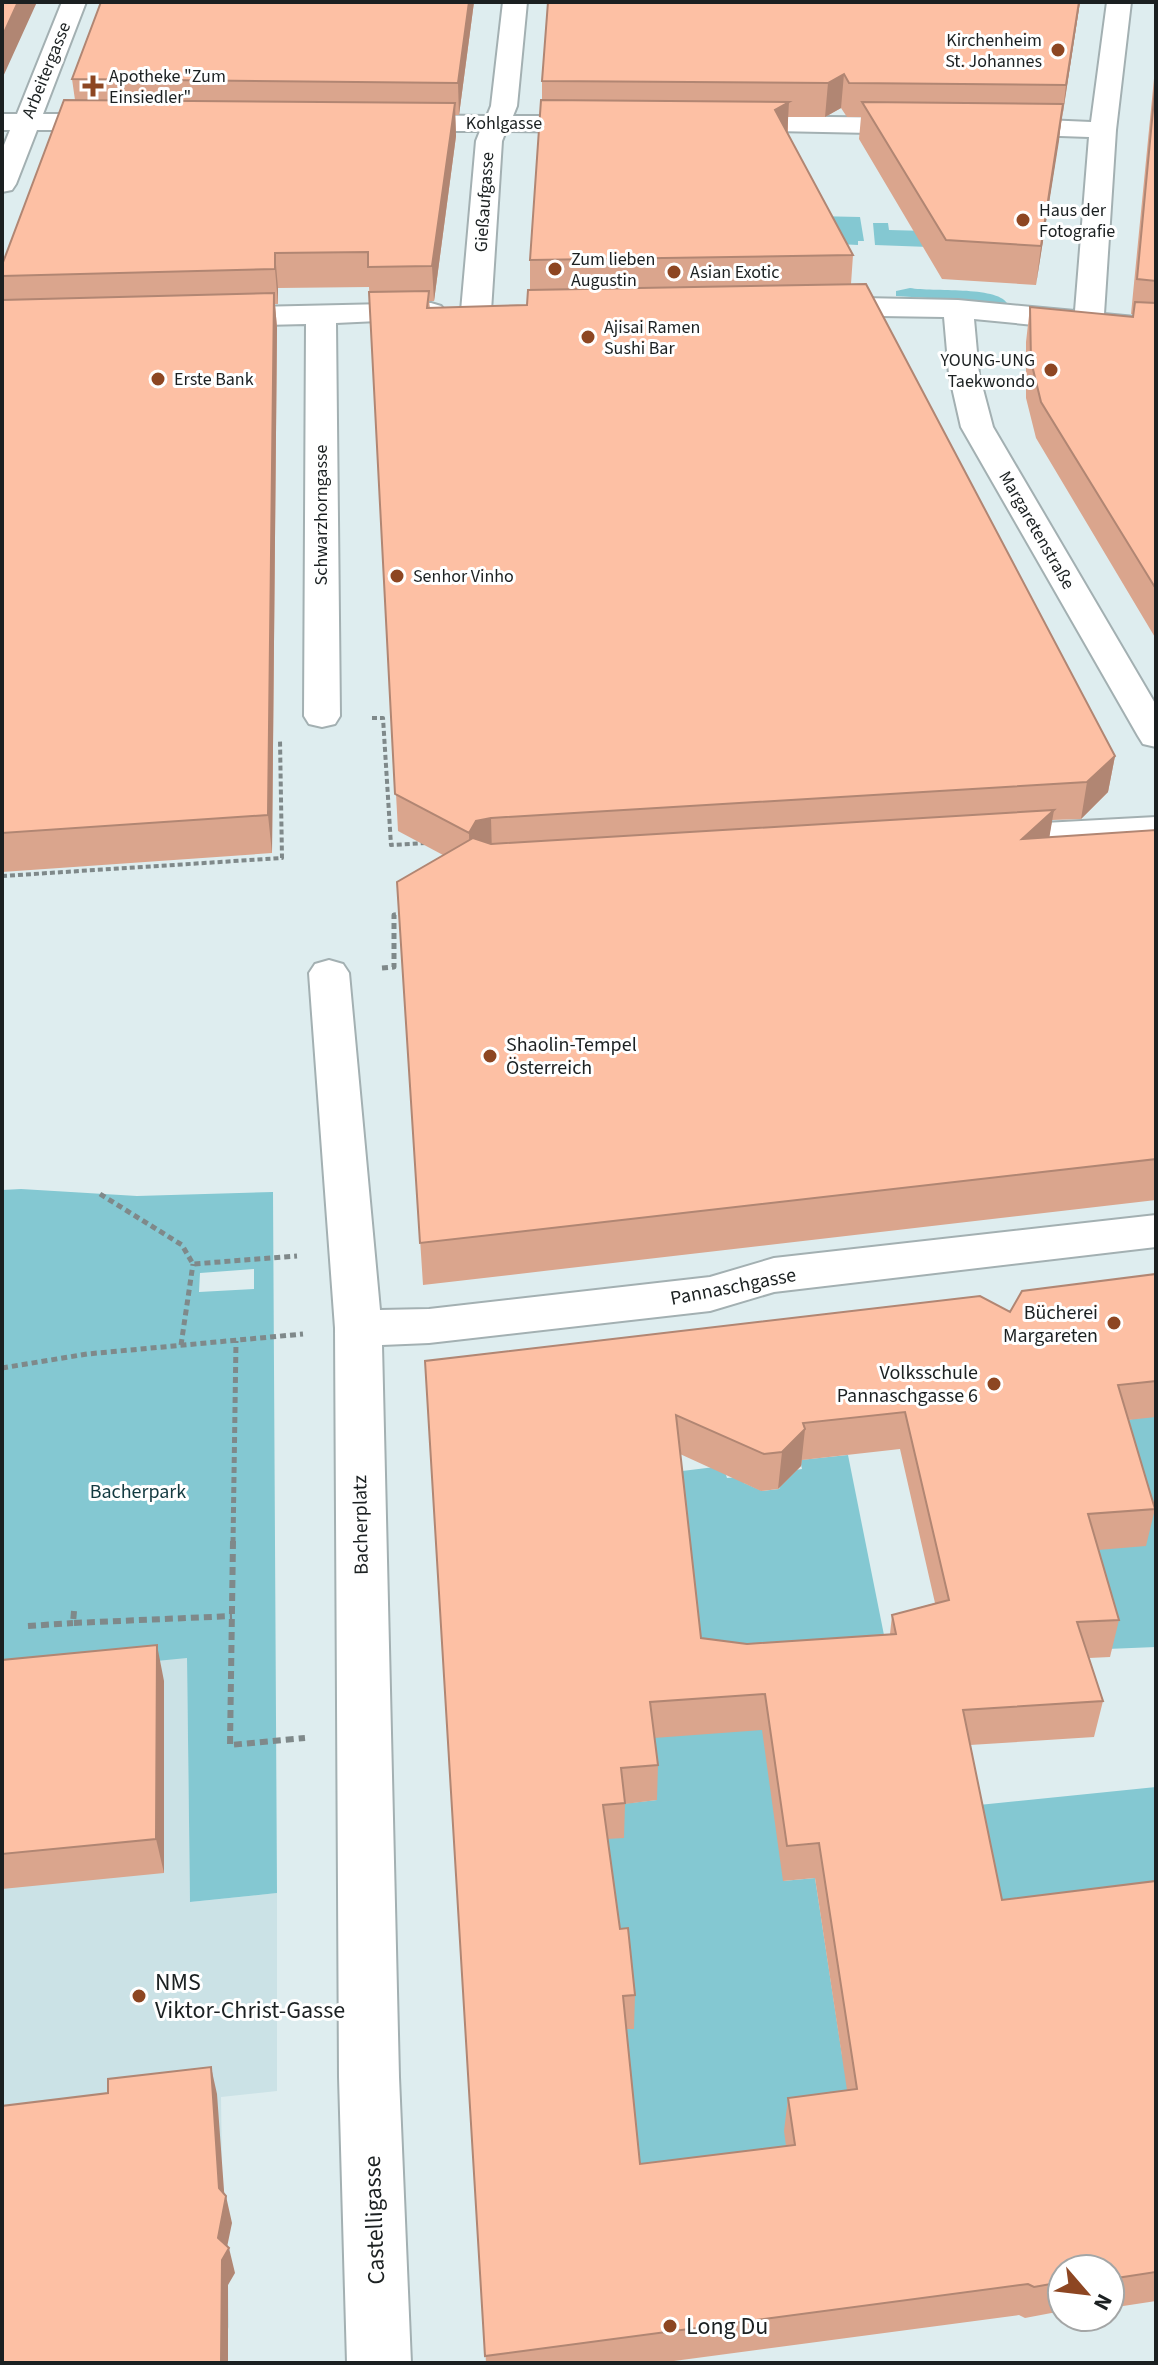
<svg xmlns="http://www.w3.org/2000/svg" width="1158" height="2365" viewBox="0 0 1158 2365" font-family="'Source Sans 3',sans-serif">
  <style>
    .built { fill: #cbe2e6 }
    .green { fill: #84c8d2; fill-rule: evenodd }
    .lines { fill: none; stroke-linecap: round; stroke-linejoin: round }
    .minor-casing { stroke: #a3b0b2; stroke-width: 4 }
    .path-far2 { stroke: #7f898a; stroke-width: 4; stroke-dasharray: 5 3; stroke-linecap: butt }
    .path-far1 { stroke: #7f898a; stroke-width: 5; stroke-dasharray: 6 4; stroke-linecap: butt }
    .path { stroke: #7f898a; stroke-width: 6; stroke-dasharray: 8 5; stroke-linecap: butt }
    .minor { fill: #fff; fill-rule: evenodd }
    .wall { fill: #daa58d; fill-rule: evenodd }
    .shaded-wall { fill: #b18673 }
    .building { fill: #fdc0a4; stroke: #b18673; stroke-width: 2; fill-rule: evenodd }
    .poi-dot { fill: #8d4622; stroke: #fff; stroke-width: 3 }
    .labels { text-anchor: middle; stroke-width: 6; stroke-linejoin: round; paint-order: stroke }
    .far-poi-label { font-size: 18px; fill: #1b2021; stroke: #fff; text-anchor: start }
    .far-street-label { font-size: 18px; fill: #1b2021; stroke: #fff }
    .poi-label { font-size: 20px; fill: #1b2021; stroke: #fff; text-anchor: end }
    .street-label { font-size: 20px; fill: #1b2021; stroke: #fff }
    .park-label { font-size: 20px; fill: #133a40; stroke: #fff }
    .near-poi-label { font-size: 24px; fill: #1b2021; stroke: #fff; text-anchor: start }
    .near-street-label { font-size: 24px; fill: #1b2021; stroke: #fff }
  </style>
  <rect width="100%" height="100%" fill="#deedef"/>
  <path class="built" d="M187 1657 190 1902 277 1893V2091L221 2097 222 2171 225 2214 232 2223 226 2238 233 2272 228 2285 229 2327 226 2333 2 2363V1676Z"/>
  <path class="green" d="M814 216 860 217 864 241H858V245L817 243Z
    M873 223H888L889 230 927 231 929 247 875 245Z
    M910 288C933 292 996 286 1007 303L896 296V291Z
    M21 1189 137 1196 273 1192 277 1893 190 1902 187 1658 2 1676V1190ZM254 1269V1289L199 1292 200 1273Z
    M1156 1416V1647L1107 1649 1079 1551 1110 1422Z
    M848 1455 891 1670 783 1881 815 1878 842 2055 867 2100 789 2163 638 2186 622 2030 634 2028 615 1964 602 1840 621 1804 657 1800 596 1689 674 1472 723 1466 727 1478 742 1477 744 1483 762 1491 779 1489 788 1471 802 1469 800 1460Z
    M1156 1787V1905L992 1923 969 1806Z"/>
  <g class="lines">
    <g class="minor-casing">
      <path id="minor" d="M62 2H86L43 114H116L129 122 116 130H37L16 184 12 190 2 192V150L10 130H2V114H17Z
        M503 2H527L517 106 513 116H600L613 124 600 132 506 131 502 141 491 311 486 317H466L461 311 476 141 480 131H397L384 123 397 115 487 116 491 106Z
        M1107 2H1131L1116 130 1104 314 1156 319V337L974 319 979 374 993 427 1156 705V747L1143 744 1138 736 961 427 949 374 944 317 815 315 805 312 800 306 805 300 815 297 958 300 1075 311 1089 137 1001 134 988 126 1001 118 1091 122Z
        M729 116 920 118 933 126 920 134 720 130 716 124 720 118Z
        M431 303 441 306 446 312 441 318 336 323 340 716 335 724 322 727 309 724 304 716 306 324 216 326 206 323 201 317 206 311 216 308Z
        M1156 817V841L990 850 977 846 971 838 977 830 990 826Z
        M329 960 343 964 349 973 380 1310 429 1309 710 1277 774 1258 1156 1215V1247L774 1292 710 1311 429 1343 382 1345 399 2077 411 2363H347L339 2077 335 1328 309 973 315 964Z"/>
    </g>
    <path class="path-far2" d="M372 718H383L391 845 427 843
      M2 876 282 858 280 740"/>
    <path class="path-far1" d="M382 968 394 967V915L404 914
      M100 1194 182 1245 193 1264 297 1256
      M181 1345 193 1264
      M2 1368 87 1354 303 1334
      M233 1543 236 1341"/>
    <path class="path" d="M233 1541 230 1745 305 1738
      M74 1611 73 1623 232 1616
      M28 1626 73 1623"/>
    <use href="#minor" class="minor"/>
  </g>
  <path class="wall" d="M474 2 459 115H455L456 136 434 301H429L430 308 527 305 530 289V260L542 100V81L548 2H1080L1036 285 942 279 859 139 861 117H847L841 108 825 117H788V134L853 255 851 284 1115 756 1108 792 1081 819 1052 820 1049 837 1156 830V1200L423 1285 397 882 443 855 398 831 369 287 278 288V304H275L277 328 272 853 2 872V265L75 100 72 79Z
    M1156 58V639L1036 438 1026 398V342L1030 307 1132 317 1133 314H1131Z
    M1156 1274V1417L1128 1420 1155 1509 1146 1546 1098 1550 1119 1620 1110 1657 1089 1658 1103 1701 1094 1737 970 1745 1002 1900 1156 1881V2301L1110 2308V2269H1062V2311L1025 2318 1019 2315 659 2363H486L425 1361 1010 1312ZM900 1449 935 1603 892 1615 890 1634 747 1644 701 1638 680 1454 761 1491 778 1489 801 1466 802 1460ZM762 1730 783 1881 815 1878 847 2090 788 2098 784 2131 786 2146 640 2164 626 2029H634L635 1995 620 1929 607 1839 624 1838 625 1804 657 1800 658 1765 654 1738Z
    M2 1660 164 1681V1873L2 1889Z"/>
  <path class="shaded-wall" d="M18 2H37L2 79V37Z
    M469 2H474L459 115 458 83Z
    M1079 2H1080L1062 119 1066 85Z
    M844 74 841 108 825 117 828 83Z
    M789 102 787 138 775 110Z
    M455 103 456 136 434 301 432 266Z
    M1063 104 1059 141 1036 285 1041 246Z
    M275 253 278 288V304L275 269Z
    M274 293 277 328 272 853 268 815Z
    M1115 756 1108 792 1081 819 1087 782Z
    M1054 810 1047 851 1022 839Z
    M491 818 492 855 470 870 469 833 476 821Z
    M805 1429 801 1466 778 1489 782 1452Z
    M157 1645 164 1681V1873L156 1839Z
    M211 2067 217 2094 225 2204 226 2196 232 2223 226 2252 229 2248 235 2273 228 2285V2363H221L218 2238 219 2188Z"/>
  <path class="building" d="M2 2H18L2 37Z
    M101 2H469L458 83 72 79Z
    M548 2H1079L1066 85 849 83 844 74 828 83 542 81Z
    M1156 78V281L1137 279Z
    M64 100 455 103 432 266 368 267V252L275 253V269L2 276V265Z
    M541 100 789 102 775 110 853 255 530 260Z
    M862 102 1063 104 1041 246 946 240Z
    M866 284 1115 756 1087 782 491 818 476 821 469 833 395 794 369 292 429 291 427 308 527 305 528 290Z
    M274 293 268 815 2 833V300Z
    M1135 302 1156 303V589L1041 402 1031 361 1030 307 1133 317Z
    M1054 810 1022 839 1156 830V1159L420 1243 397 882 473 838 491 844Z
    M1156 1274V1381L1118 1385 1155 1509 1088 1514 1119 1620 1077 1622 1103 1701 963 1710 1002 1900 1156 1881V2272L1110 2279V2269H1062V2282L1034 2287 1028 2284 485 2356 425 1361 980 1296 1010 1312 1022 1291ZM905 1412 949 1600 892 1615 896 1634 747 1644 701 1638 676 1415 764 1454 782 1452 805 1429 803 1423ZM765 1694 787 1846 819 1843 857 2089 788 2098 795 2145 640 2164 623 1996 635 1995 628 1928 620 1929 603 1805 625 1803 621 1768 658 1765 650 1702Z
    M157 1645 156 1839 2 1854V1660Z
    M211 2067 219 2188 226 2196 218 2238 229 2248 222 2260 221 2363H2V2106L108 2093V2079Z"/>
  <g class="poi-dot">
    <circle cx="1058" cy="50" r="8"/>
    <path d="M89 74h8v8h8v8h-8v8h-8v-8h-8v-8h8z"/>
    <circle cx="1023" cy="220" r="8"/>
    <circle cx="555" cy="269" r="8"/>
    <circle cx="674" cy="272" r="8"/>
    <circle cx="588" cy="337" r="8"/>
    <circle cx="1051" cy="370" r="8"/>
    <circle cx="158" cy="379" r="8"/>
    <circle cx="397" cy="576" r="8"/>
    <circle cx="490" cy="1056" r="8"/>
    <circle cx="1114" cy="1323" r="8"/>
    <circle cx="994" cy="1384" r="8"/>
    <circle cx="139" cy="1996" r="8"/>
    <circle cx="670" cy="2326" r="8"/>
  </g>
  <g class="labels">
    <g class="far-poi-label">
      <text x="1042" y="46" text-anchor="end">Kirchenheim<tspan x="1042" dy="21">St. Johannes</tspan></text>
      <text x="109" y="82">Apotheke "Zum<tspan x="109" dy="21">Einsiedler"</tspan></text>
      <text x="1039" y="216">Haus der<tspan x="1039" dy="21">Fotografie</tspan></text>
      <text x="571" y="265">Zum lieben<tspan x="571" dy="21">Augustin</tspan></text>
      <text x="690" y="278">Asian Exotic</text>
      <text x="604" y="333">Ajisai Ramen<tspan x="604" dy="21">Sushi Bar</tspan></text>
      <text x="1035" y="366" text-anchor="end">YOUNG-UNG<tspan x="1035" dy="21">Taekwondo</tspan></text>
      <text x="174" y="385">Erste Bank</text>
      <text x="413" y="582">Senhor Vinho</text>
    </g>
    <g class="far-street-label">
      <text transform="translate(46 70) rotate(-68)" y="6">Arbeitergasse</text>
      <text x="504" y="129">Kohlgasse</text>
      <text transform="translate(484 202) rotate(-86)" y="6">Gießaufgasse</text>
      <text transform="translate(321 515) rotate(-90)" y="6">Schwarzhorngasse</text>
      <text transform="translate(1037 530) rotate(60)" y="6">Margaretenstraße</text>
    </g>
    <g class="poi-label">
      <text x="506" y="1051" text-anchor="start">Shaolin-Tempel<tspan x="506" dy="23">Österreich</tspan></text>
      <text x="1098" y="1319">Bücherei<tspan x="1098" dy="23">Margareten</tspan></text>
      <text x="978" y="1379">Volksschule<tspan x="978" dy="23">Pannaschgasse 6</tspan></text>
    </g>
    <g class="street-label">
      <text transform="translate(733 1286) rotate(-11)" y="7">Pannaschgasse</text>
      <text transform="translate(360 1525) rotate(-91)" y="7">Bacherplatz</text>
    </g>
    <g class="park-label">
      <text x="138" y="1498">Bacherpark</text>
    </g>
    <g class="near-poi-label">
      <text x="155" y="1990">NMS<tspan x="155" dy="28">Viktor-Christ-Gasse</tspan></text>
      <text x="686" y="2334">Long Du</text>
    </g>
    <g class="near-street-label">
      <text transform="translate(374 2220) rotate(-92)" y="8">Castelligasse</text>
    </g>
  </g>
  <rect width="1158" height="2365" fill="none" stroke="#1b2021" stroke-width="8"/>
  <g transform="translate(1086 2293) rotate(118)"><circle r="38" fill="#ffffff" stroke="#a4a6a6" stroke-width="2"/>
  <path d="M0-6L14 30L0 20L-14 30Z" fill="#8d4622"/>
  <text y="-12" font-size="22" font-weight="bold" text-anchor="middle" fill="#1b2021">N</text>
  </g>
</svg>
